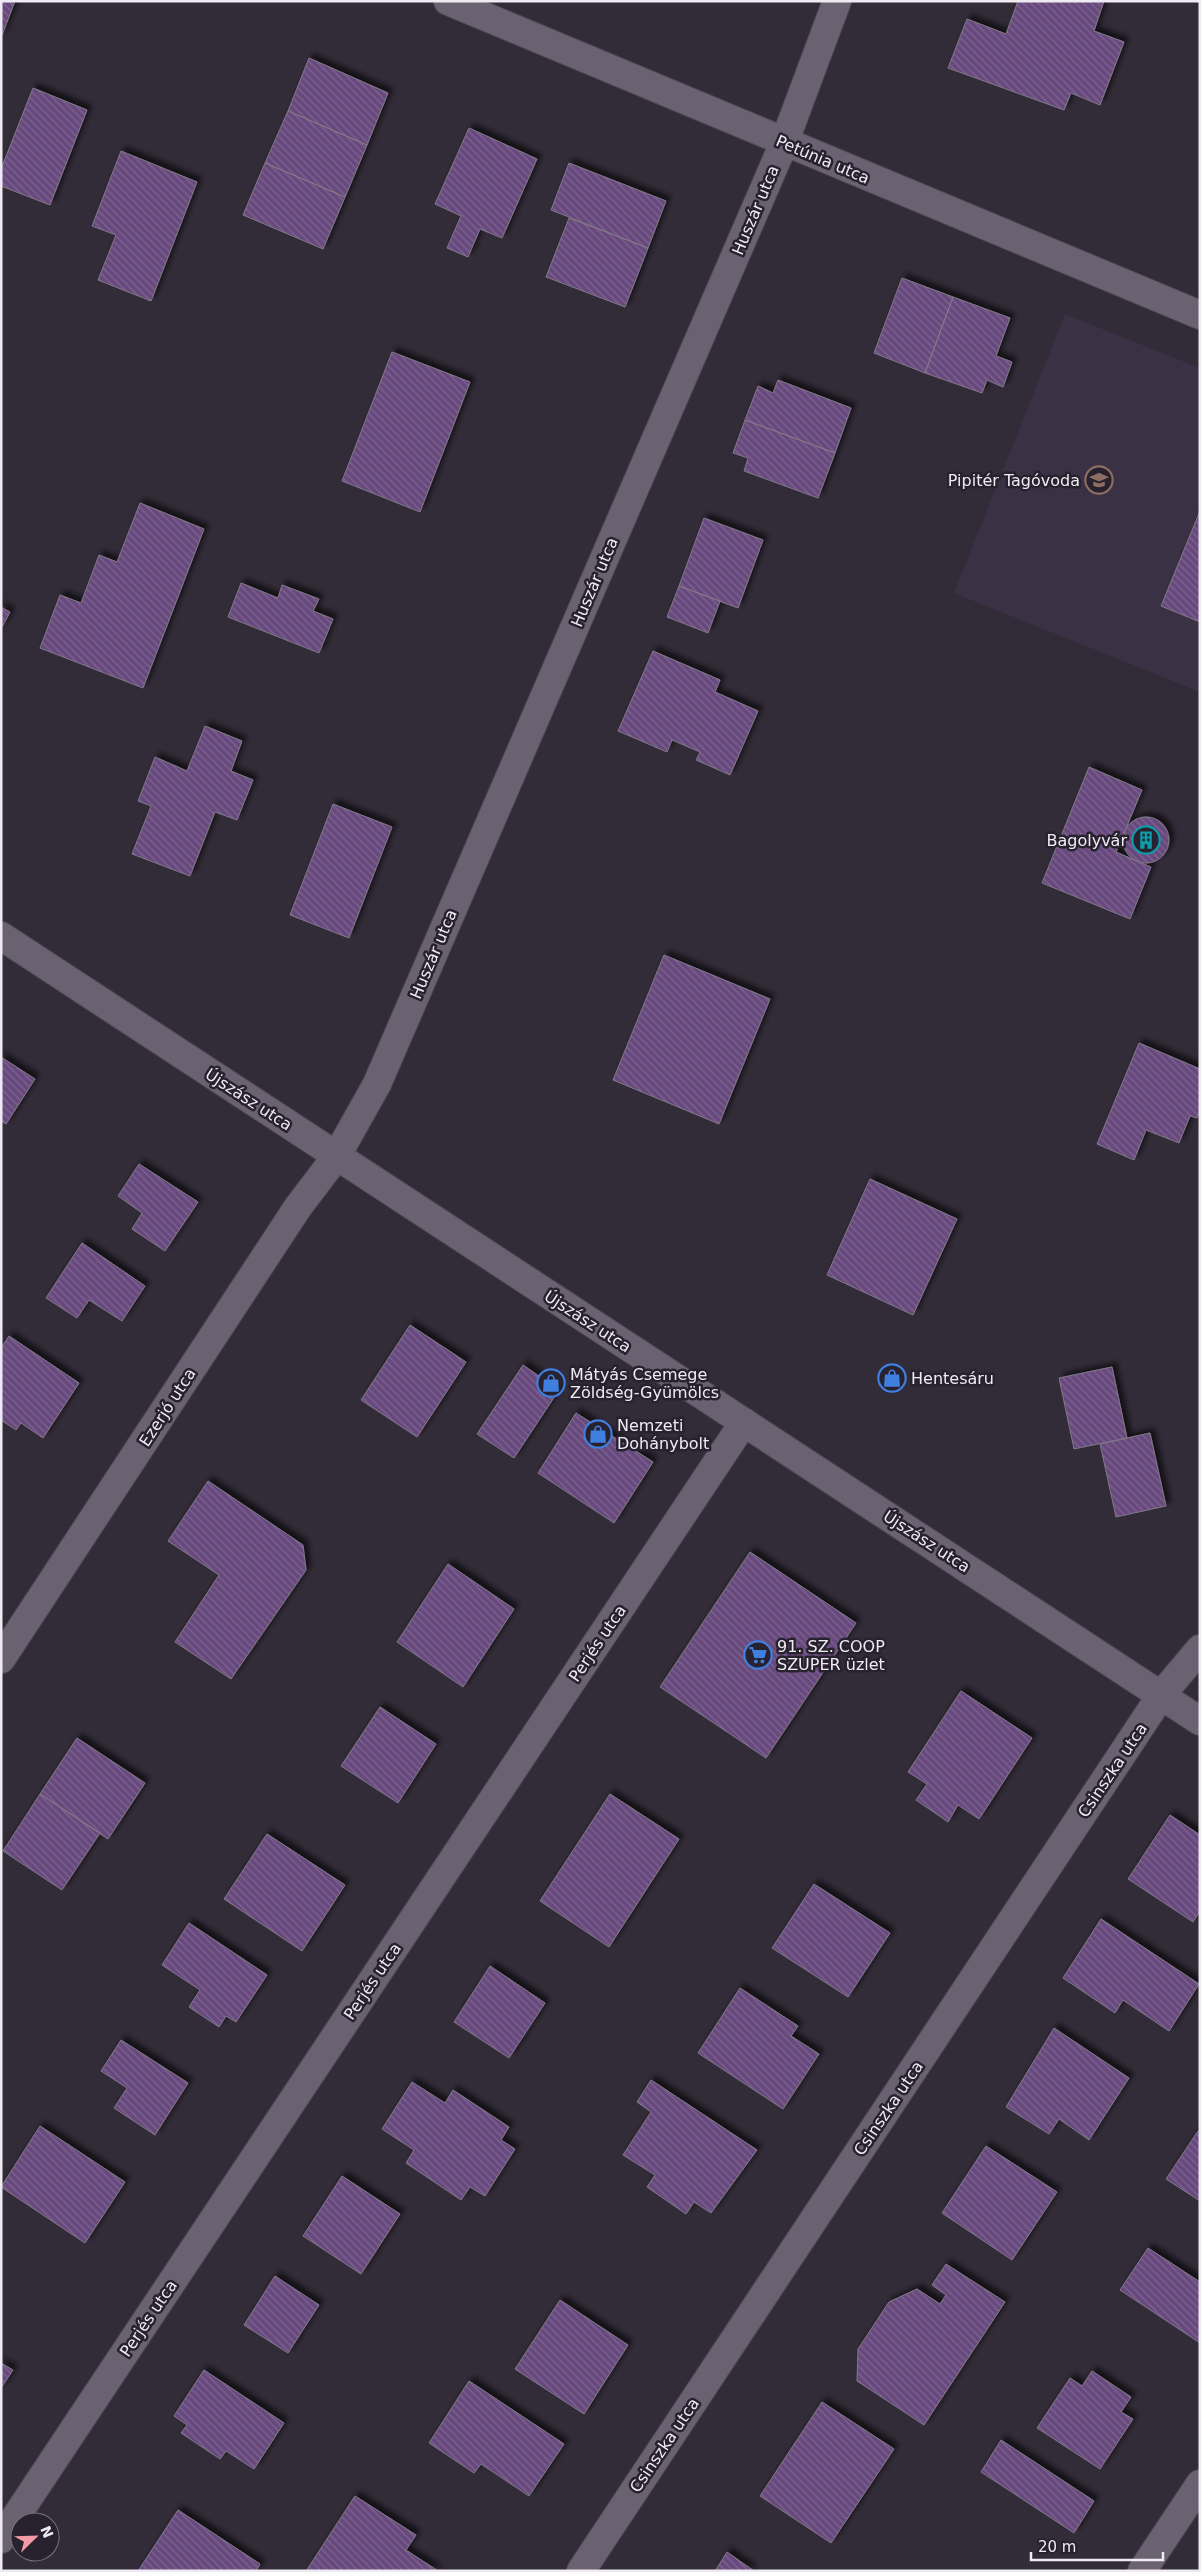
<svg xmlns="http://www.w3.org/2000/svg" width="1201" height="2572" viewBox="0 0 1201 2572" font-family="'DejaVu Sans',sans-serif">
  <style>
    .built { fill: #3b3144 }
    .building { fill: url(#building-back-hatch); stroke: #817988; filter: url(#shadow) }
    .lines { fill: none; stroke-linecap: round; stroke-linejoin: round }
    .minor-casing { stroke: #4d4753; stroke-width: 30 }
    .minor { stroke: #6a6271; stroke-width: 28 }
    .labels { text-anchor: middle; stroke-width: 5; stroke-linejoin: round; paint-order: stroke }
    .street-label { font-size: 16px; fill: #efebf3; stroke: #28212e }
    .poi-label { font-size: 16px; fill: #efebf3; stroke: #28212e; text-anchor: start }
  </style>
  <defs>
    <pattern id="building-back-hatch" width="6" height="6" patternUnits="userSpaceOnUse" patternTransform="scale(1.25)"><rect width="6" height="6" fill="#684a7e"/><path d="M-1 5l2 2M0 0l6 6M5-1l2 2" fill="none" stroke="#7e6491"/></pattern>
    <filter id="shadow"><feDropShadow dx="4.5" dy="-4.5" stdDeviation="2.5" flood-color="#0009"/></filter>
  </defs>
  <rect width="100%" height="100%" fill="#322b38"/>
  <path class="built" d="M1065 314 1200 368V692L954 593Z"/>
  <path class="building" d="M1 1H15L1 38Z
    M1018 1H1104L1094 31 1124 42 1100 105 1071 93 1064 110 948 68 967 19 1006 34Z
    M309 58 388 93 367 145 288 111Z
    M33 88 87 110 50 205 1 186V169Z
    M288 111 367 145 345 197 265 163Z
    M469 128 537 159 502 238 480 229 468 257 447 248 461 216 435 204Z
    M121 151 197 182 151 301 98 280 116 235 92 226Z
    M265 163 345 197 323 249 243 215Z
    M569 163 666 201 648 248 551 210Z
    M569 218 648 248 625 307 546 277Z
    M902 278 953 297 925 373 874 353Z
    M953 297 1010 318 996 356 1012 362 1003 387 987 380 982 393 925 373Z
    M392 352 470 382 420 512 342 481Z
    M778 380 851 408 835 453 745 420 758 386 773 393Z
    M745 420 835 453 818 498 744 471 748 458 733 453Z
    M140 503 204 529 143 688 40 648 60 595 81 603 99 555 117 562Z
    M1200 511V622L1161 606Z
    M704 518 763 540 738 608 679 586Z
    M241 583 278 598 282 585 319 599 313 611 333 619 319 653 228 617Z
    M679 586 720 601 708 633 667 617Z
    M1 607 10 612 1 629Z
    M653 651 720 680 715 692 758 711 730 775 696 760 700 752 672 740 667 752 618 731Z
    M205 726 242 741 231 771 253 780 237 820 215 812 190 876 132 854 151 806 138 801 155 757 187 771Z
    M1089 767 1142 790 1116 852 1151 867 1130 919 1042 883Z
    M333 804 392 827 349 938 290 915Z
    M1123 840a23 23 0 1 1 46 0a23 23 0 1 1-46 0Z
    M664 955 770 999 719 1124 613 1080Z
    M1139 1043 1200 1069V1110L1197 1118 1190 1116 1179 1143 1146 1130 1134 1160 1097 1144Z
    M1 1057 35 1079 6 1124 1 1121Z
    M139 1164 198 1202 165 1251 132 1229 142 1213 118 1196Z
    M870 1179 957 1219 913 1315 827 1275Z
    M82 1243 145 1286 122 1321 89 1300 77 1318 46 1298Z
    M410 1325 466 1362 417 1437 361 1400Z
    M9 1336 79 1383 43 1438 21 1423 16 1430 1 1420V1348Z
    M523 1365 559 1390 514 1458 477 1434Z
    M1112 1367 1127 1438 1074 1449 1059 1378Z
    M576 1413 653 1462 614 1523 538 1473Z
    M1150 1433 1166 1506 1116 1517 1100 1444Z
    M208 1481 303 1545 306 1570 231 1679 175 1642 219 1575 168 1541Z
    M750 1552 856 1623 766 1758 660 1687Z
    M448 1564 514 1609 463 1687 397 1642Z
    M961 1691 1032 1738 979 1819 958 1805 948 1822 916 1800 927 1784 908 1772Z
    M380 1707 436 1744 398 1803 341 1766Z
    M77 1738 145 1783 108 1839 40 1794Z
    M40 1794 100 1833 62 1890 3 1851Z
    M610 1794 679 1839 609 1947 540 1901Z
    M1170 1815 1200 1835V1911L1193 1922 1128 1879Z
    M267 1834 345 1885 302 1951 224 1899Z
    M814 1884 890 1933 848 1997 772 1948Z
    M1101 1919 1199 1984 1169 2031 1123 2000 1115 2013 1063 1978Z
    M189 1923 267 1975 236 2022 226 2016 219 2027 189 2007 200 1990 162 1965Z
    M490 1966 545 2003 509 2058 454 2022Z
    M740 1988 798 2026 791 2036 819 2054 783 2109 698 2053Z
    M1054 2028 1129 2078 1089 2140 1059 2119 1049 2134 1006 2107Z
    M121 2040 188 2083 155 2135 114 2108 127 2088 101 2071Z
    M651 2080 757 2150 711 2213 694 2202 686 2214 647 2187 655 2175 623 2155 651 2112 637 2102Z
    M412 2082 445 2103 453 2090 509 2127 501 2140 515 2149 485 2196 470 2187 461 2200 406 2163 414 2150 382 2129Z
    M40 2126 125 2182 85 2243 1 2187Z
    M1198 2131H1200V2201L1166 2179Z
    M986 2146 1057 2192 1012 2260 942 2213Z
    M342 2176 400 2214 361 2274 303 2236Z
    M1148 2248 1200 2282V2343L1120 2290Z
    M946 2264 1005 2302 924 2425 857 2381 858 2349 889 2302 917 2289 940 2304 946 2295 932 2285Z
    M275 2276 319 2305 288 2353 244 2325Z
    M560 2300 628 2345 584 2414 515 2369Z
    M1 2363 13 2370 1 2388Z
    M204 2370 284 2423 254 2469 226 2451 220 2459 181 2433 187 2425 174 2416Z
    M1092 2371 1131 2397 1121 2412 1133 2419 1100 2469 1037 2428 1070 2378 1082 2386Z
    M469 2381 564 2444 529 2496 481 2464 474 2473 429 2443Z
    M822 2402 894 2449 831 2543 760 2496Z
    M1001 2440 1094 2501 1074 2533 981 2472Z
    M355 2496 416 2535 406 2550 438 2571H306Z
    M178 2510 260 2564 256 2571H138Z
    M727 2552 754 2571H715Z"/>
  <g class="lines">
    <g class="minor-casing">
      <path id="minor" d="M448 1 1200 315
        M1 936 1200 1721
        M1 1659 298 1207 336 1157 377 1084 784 143 837 1
        M1 2539 744 1422
        M581 2571 1162 1694 1200 1649
        M1142 2571 1200 2484"/>
    </g>
    <use href="#minor" class="minor"/>
  </g>
  <defs>
    <g id="school-ring" transform="scale(1.4375)"><circle r="9.5" fill="#28212e" stroke="#8d6e63" stroke-width="1.5"/><path d="M0-5L7-2L0 1L-7-2ZM-4 1L0 2.5L4 1V4Q0 6-4 4Z" fill="#8d6e63"/></g>
    <g id="building-ring" transform="scale(1.4375)"><circle r="9.5" fill="#28212e" stroke="#0f9aa8" stroke-width="1.5"/><path d="M-4-6H4V6H1V3H-1V6H-4ZM-2.5-4.3h1.7v1.8h-1.7ZM.8-4.3h1.7v1.8H.8ZM-2.5-1h1.7V.8h-1.7ZM.8-1h1.7V.8H.8Z" fill="#0f9aa8"/></g>
    <g id="shop-ring" transform="scale(1.4375)"><circle r="9.5" fill="#28212e" stroke="#3f7fe0" stroke-width="1.5"/><path d="M-5-2.5h2.3a2.7 3.5 0 0 1 5.4 0H5L5.5 6h-11ZM-1.5-2.5h3a1.5 2.3 0 0 0-3 0Z" fill="#3f7fe0"/></g>
    <g id="supermarket-ring" transform="scale(1.4375)"><circle r="9.5" fill="#28212e" stroke="#3f7fe0" stroke-width="1.5"/><path d="M-6-5.5h2.5l.6 2H6L4.5 2H-2.5L-4.4-4H-6ZM-1.5 3.2a1.3 1.3 0 1 0 .1 0ZM3 3.2a1.3 1.3 0 1 0 .1 0Z" fill="#3f7fe0"/></g>
  </defs>
  <g fill-rule="evenodd">
    <use href="#school-ring" x="1099" y="480"/>
    <use href="#building-ring" x="1146" y="840"/>
    <use href="#shop-ring" x="892" y="1378"/>
    <use href="#shop-ring" x="551" y="1383"/>
    <use href="#shop-ring" x="598" y="1434"/>
    <use href="#supermarket-ring" x="758" y="1655"/>
  </g>
  <g class="labels">
    <g class="street-label">
      <text transform="translate(823 159) rotate(23)" y="6">Petúnia utca</text>
      <text transform="translate(755 210) rotate(-67)" y="6">Huszár utca</text>
      <text transform="translate(594 582) rotate(-67)" y="6">Huszár utca</text>
      <text transform="translate(433 954) rotate(-67)" y="6">Huszár utca</text>
      <text transform="translate(249 1099) rotate(33)" y="6">Újszász utca</text>
      <text transform="translate(588 1321) rotate(33)" y="6">Újszász utca</text>
      <text transform="translate(167 1407) rotate(-57)" y="6">Ezerjó utca</text>
      <text transform="translate(927 1541) rotate(33)" y="6">Újszász utca</text>
      <text transform="translate(597 1643) rotate(-56)" y="6">Perjés utca</text>
      <text transform="translate(1112 1770) rotate(-56)" y="6">Csinszka utca</text>
      <text transform="translate(372 1981) rotate(-56)" y="6">Perjés utca</text>
      <text transform="translate(888 2108) rotate(-56)" y="6">Csinszka utca</text>
      <text transform="translate(148 2318) rotate(-56)" y="6">Perjés utca</text>
      <text transform="translate(664 2445) rotate(-56)" y="6">Csinszka utca</text>
    </g>
    <g class="poi-label">
      <text x="1080" y="486" text-anchor="end">Pipitér Tagóvoda</text>
      <text x="1127" y="846" text-anchor="end">Bagolyvár</text>
      <text x="570" y="1380">Mátyás Csemege<tspan x="570" dy="18">Zöldség-Gyümölcs</tspan></text>
      <text x="911" y="1384">Hentesáru</text>
      <text x="617" y="1431">Nemzeti<tspan x="617" dy="18">Dohánybolt</tspan></text>
      <text x="777" y="1652">91. SZ. COOP<tspan x="777" dy="18">SZUPER üzlet</tspan></text>
    </g>
  </g>
  <rect width="1201" height="2572" fill="none" stroke="#efebf3" stroke-width="5"/>
  <g transform="translate(35 2537) rotate(67)"><circle r="24" fill="#28212e" stroke="#78727d"/>
  <path d="M0-4L9 19L0 12L-9 19Z" fill="#f49aa6"/>
  <text y="-8" font-size="14" font-weight="bold" text-anchor="middle" fill="#efebf3">N</text>
  </g>
  <path d="M1031 2552v8h132v-8" fill="none" stroke="#efebf3" stroke-width="2.5"/>
  <text x="1038" y="2552" font-size="15" fill="#efebf3" stroke="#28212e" stroke-width="4" paint-order="stroke">20 m</text>
</svg>
